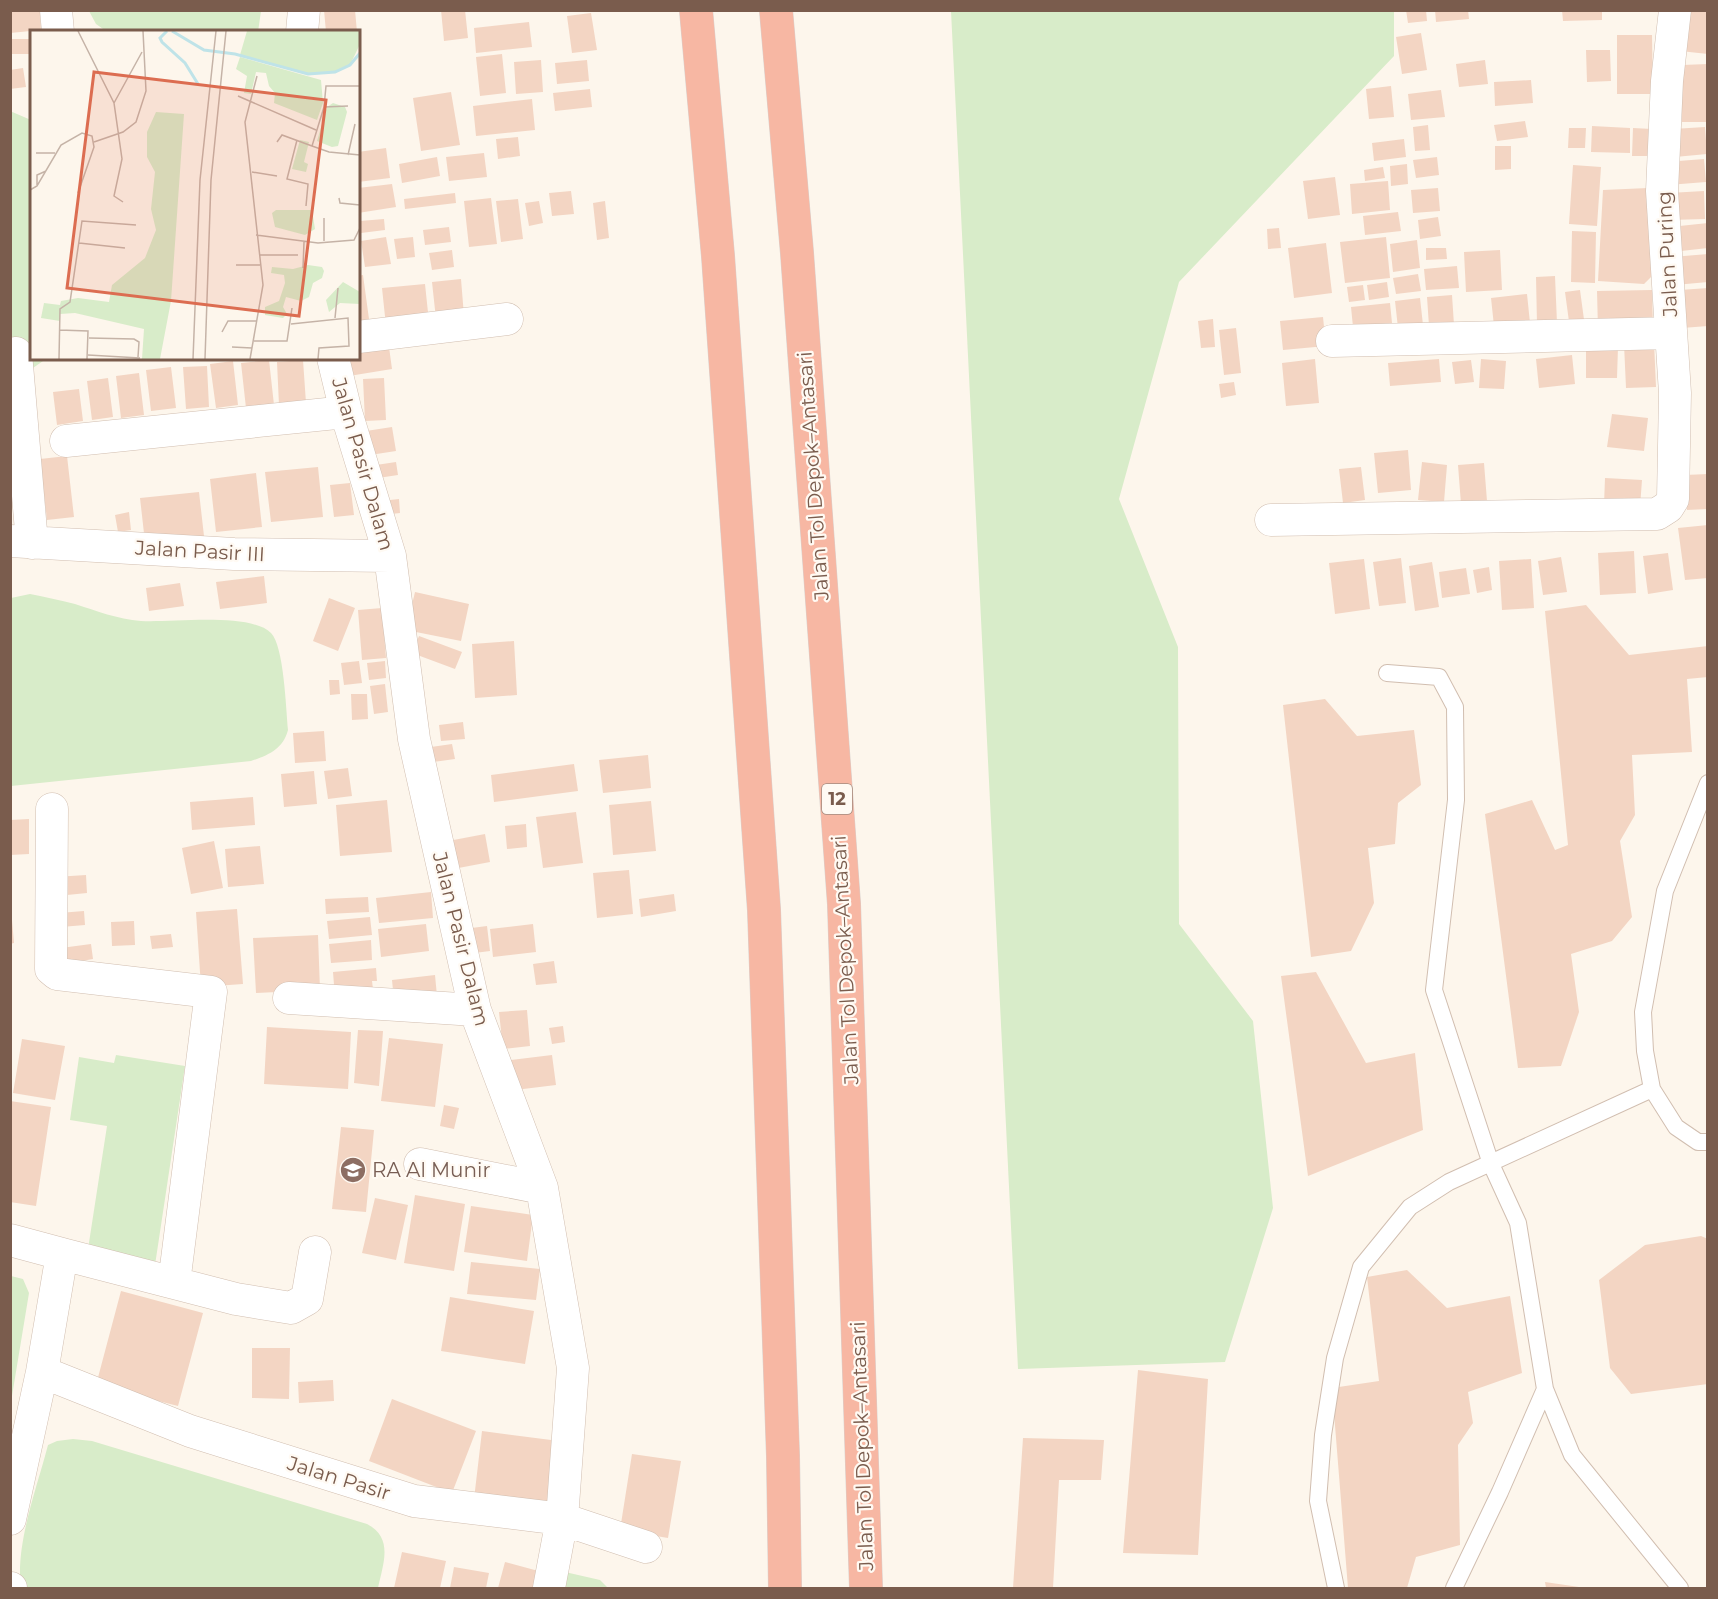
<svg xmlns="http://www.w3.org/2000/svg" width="1718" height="1599" viewBox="0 0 1718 1599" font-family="Montserrat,sans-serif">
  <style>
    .green { fill: #d8ecc9 }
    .building { fill: #f3d5c3 }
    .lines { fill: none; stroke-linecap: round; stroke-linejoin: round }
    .service-casing { stroke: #d1beb0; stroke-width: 18 }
    .minor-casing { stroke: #d1beb0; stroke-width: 33 }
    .motorway-casing { stroke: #dad1cd; stroke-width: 34 }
    .service { stroke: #fff; stroke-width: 16 }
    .minor { stroke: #fff; stroke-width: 32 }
    .motorway { stroke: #f7b7a3; stroke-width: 33 }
    .labels { text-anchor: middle; stroke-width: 4.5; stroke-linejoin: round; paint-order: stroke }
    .shield { fill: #fffaf3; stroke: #a28b7f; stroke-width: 1.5 }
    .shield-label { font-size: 18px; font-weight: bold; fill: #7a5c4d }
    .street-label { font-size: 20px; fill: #7a5c4d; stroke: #fffaf3 }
    .education-label { font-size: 20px; fill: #785e54; stroke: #fffaf3; text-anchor: start }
    .inset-river { fill: none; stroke: #bfe3e8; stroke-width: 3 }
    .inset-road { fill: none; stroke: #c5b3a7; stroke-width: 1.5 }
    .view { fill: #dc6d51; fill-opacity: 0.15; stroke: #dc6d51; stroke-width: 3 }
    .inset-edge { fill: none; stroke: #7a5c4d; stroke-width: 3 }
  </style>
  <rect width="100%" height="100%" fill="#fdf6ec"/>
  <path class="green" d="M89 11V10L261 11 258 32 106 31 96 24Z
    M951 11H1394V56L1179 282 1119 499 1178 647 1179 924 1253 1021 1273 1208 1225 1362 1018 1369Z
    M10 111 31 120 32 358 46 359 30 370 10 378Z
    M30 594C45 597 60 600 75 604 97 611 117 619 141 621 170 623 250 612 271 633 284 646 286 709 288 730 283 749 269 755 251 761L11 786V598Z
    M116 1055 185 1066 152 1285 84 1275 107 1126 70 1120 79 1057 114 1063Z
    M11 1276 23 1279 29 1293 11 1402Z
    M73 1439 92 1441 367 1524C394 1538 383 1564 378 1588H21C15 1544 37 1488 48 1445L57 1441Z
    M565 1572 600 1580 608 1588H550Z"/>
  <path class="building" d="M10 10H40L41 30 10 33Z
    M324 10H355L357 32H326Z
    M441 10H465L468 38 444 41Z
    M1406 10H1426L1427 21 1408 23Z
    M1435 10H1468L1469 19 1436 22Z
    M1562 10H1602V20L1563 21Z
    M1683 10H1708V54L1680 51Z
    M591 13 597 50 572 53 567 16Z
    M529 22 532 47 476 53 474 28Z
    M1421 33 1427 70 1402 74 1396 37Z
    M1617 35H1652L1653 94H1617Z
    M10 39H30V54H10Z
    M1586 50H1610L1611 81 1587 82Z
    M502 54 506 93 480 96 476 57Z
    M541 60 543 92 516 94 514 62Z
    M587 60 589 81 557 84 555 63Z
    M1485 60 1488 84 1459 87 1456 64Z
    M1708 64V122H1682V65Z
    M23 68 26 87 10 89V70Z
    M1531 80 1533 103 1495 106 1494 82Z
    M1391 86 1394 117 1369 119 1366 89Z
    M590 89 592 107 555 111 553 93Z
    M1441 90 1445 117 1411 120 1408 94Z
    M451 92 460 145 421 151 413 98Z
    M532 99 535 130 476 136 473 106Z
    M1525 121 1528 137 1497 141 1494 125Z
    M1428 125 1430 150 1415 151 1413 127Z
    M1592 126 1630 128V153L1591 152Z
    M1705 127 1707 154 1675 157 1673 129Z
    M1569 128H1586L1585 148H1568Z
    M1633 128 1652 129 1651 156H1632Z
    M518 137 520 156 498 159 496 139Z
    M1404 139 1406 157 1374 161 1372 143Z
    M1495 146H1511V169L1495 170Z
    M386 148 390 178 358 182V152Z
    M484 153 487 177 449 181 446 157Z
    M437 157 440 176 402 183 399 164Z
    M1437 157 1439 175 1416 178 1413 160Z
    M1704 159 1706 182 1668 185 1666 162Z
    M1407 164 1408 184 1391 186 1390 166Z
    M1573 165 1601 167 1597 226 1569 224Z
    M1383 167 1385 178 1365 181 1364 170Z
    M1335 177 1340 215 1308 219 1303 181Z
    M1388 181 1390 210 1352 214 1350 184Z
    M392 184 396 207 358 213V188Z
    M1438 188 1440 211 1413 213 1411 190Z
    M1648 188 1654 274 1644 284 1598 281 1603 190Z
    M571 191 574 214 552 216 549 193Z
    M1704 191 1705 219 1670 220 1669 193Z
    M455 193 456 203 405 209 404 199Z
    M491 198 497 244 469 247 464 201Z
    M518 199 523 239 501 242 496 201Z
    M539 201 543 223 529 226 525 203Z
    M605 201 609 238 597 240 593 203Z
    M1398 212 1401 231 1365 235 1363 216Z
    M1438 217 1441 236 1420 239 1418 220Z
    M384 219 385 230 361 233 360 221Z
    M1708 223V248L1672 252 1670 227Z
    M449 227 451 242 425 245 423 230Z
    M1279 228 1281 248 1268 249 1267 229Z
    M1572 231 1596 232 1595 283 1571 282Z
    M386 237 391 264 365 267 361 241Z
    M413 237 415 257 397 259 394 239Z
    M1386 237 1390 278 1345 283 1340 242Z
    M1417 240 1420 268 1393 272 1390 244Z
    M1326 243 1332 293 1294 298 1288 248Z
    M1426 248H1446L1447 259 1426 260Z
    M452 250 454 267 432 270 429 253Z
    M1500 250 1502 290 1466 292 1464 252Z
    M1708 254V282L1675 285 1672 257Z
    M1457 266 1459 288 1426 290 1424 269Z
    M1418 274 1421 291 1396 294 1393 278Z
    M363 275 369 319 358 321V276Z
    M1555 276 1557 323 1537 324 1536 277Z
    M461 279 464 316 436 319 432 282Z
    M1387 282 1389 297 1369 300 1367 285Z
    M425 284 429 322 386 326 382 288Z
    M1363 285 1365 300 1349 302 1347 287Z
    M1708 288V326L1682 328 1680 290Z
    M1580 290 1585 327 1570 329 1565 292Z
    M1652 290 1653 329 1598 330 1597 291Z
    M1527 294 1530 323 1494 326 1491 298Z
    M1452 295 1454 325 1429 326 1427 297Z
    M1420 298 1423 325 1398 328 1395 301Z
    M1390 303 1392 323 1353 327 1351 307Z
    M1323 317 1326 346 1283 350 1280 321Z
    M1213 319 1215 347 1201 348 1198 321Z
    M1236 328 1241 373 1224 375 1219 330Z
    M1654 342 1656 387 1626 388 1624 344Z
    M389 347 392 369 349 376 347 358H358V351Z
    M1586 347H1618L1617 378H1586Z
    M1572 355 1575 384 1539 388 1536 359Z
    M1315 359 1319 403 1286 406 1282 363Z
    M1439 359 1441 382 1390 386 1388 363Z
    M1481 359 1506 361 1504 389 1479 388Z
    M269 360 274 405 246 408 241 363Z
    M303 360 306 403 279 405 277 362Z
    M1471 360 1474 382 1455 384 1452 362Z
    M233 361 238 405 216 408 210 364Z
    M207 366 209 407 186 409 183 367Z
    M171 367 176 408 151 411 146 370Z
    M139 373 144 415 121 418 116 376Z
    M108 378 113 417 92 420 87 381Z
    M384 378 386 420 365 421 363 379Z
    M1234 382 1236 395 1221 398 1219 384Z
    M79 389 83 421 57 425 53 392Z
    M1612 414 1648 418 1644 451 1607 447Z
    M392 427 396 451 370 455 366 431Z
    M1408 450 1411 490 1378 493 1374 453Z
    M67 456 74 517 47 520 40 459Z
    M396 462 398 475 378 478 376 465Z
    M1422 462 1447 465 1444 502 1418 500Z
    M1484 463 1487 501 1461 504 1458 465Z
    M318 467 323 517 271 522 265 472Z
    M1361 467 1365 500 1343 503 1339 469Z
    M256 473 262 527 216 532 210 479Z
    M1708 474V509L1687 510 1685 475Z
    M1605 478 1642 480 1640 507 1604 505Z
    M350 483 354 515 334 517 330 485Z
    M199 492 204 536 145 542 140 498Z
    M399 499 400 513 383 515 381 501Z
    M129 512 131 530 118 532 115 515Z
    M1708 525V578L1685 580 1678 528Z
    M1634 551 1636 593 1600 595 1598 553Z
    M1668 553 1673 590 1648 594 1643 556Z
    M1561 557 1567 592 1543 595 1538 561Z
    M1401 558 1406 603 1379 606 1373 562Z
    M1364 559 1370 609 1335 614 1329 563Z
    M1531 559 1534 608 1502 610 1499 561Z
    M1432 562 1439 607 1415 611 1409 566Z
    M1489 567 1492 590 1477 593 1473 570Z
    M1466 568 1470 594 1442 598 1439 572Z
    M264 576 267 603 220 609 216 582Z
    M180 583 184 606 149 611 146 588Z
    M415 592 469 604 461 641 406 630Z
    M329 598 355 608 338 651 313 641Z
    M1586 605 1629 655 1708 646V677L1687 679 1692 752 1632 755 1635 815 1620 841 1632 917 1612 941 1571 954 1579 1012 1561 1066 1518 1068 1485 814 1532 800 1555 850 1568 845 1545 611Z
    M382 608 386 658 362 660 358 610Z
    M419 636 462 652 455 669 412 653Z
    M514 641 517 695 475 698 472 644Z
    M359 661 362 683 344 685 341 663Z
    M385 661 386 678 369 680 367 663Z
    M329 680H339L340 694 330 695Z
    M385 684 388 712 374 714 370 686Z
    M351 694H367L368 719 352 720Z
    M1325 699 1357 736 1414 730 1421 785 1398 803 1395 844 1368 848 1374 903 1351 951 1311 957 1283 705Z
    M463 722 465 739 441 741 439 725Z
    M324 731 326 761 295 763 293 733Z
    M452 744 455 759 426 763 424 748Z
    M648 755 651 788 603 793 599 760Z
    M574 764 578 791 494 802 491 775Z
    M348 768 352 796 328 799 324 771Z
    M314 771 317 804 284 807 281 774Z
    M253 797 255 825 192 830 190 802Z
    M387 800 392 852 340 856 336 805Z
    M651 801 656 851 613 855 609 805Z
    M576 812 583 863 543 868 536 817Z
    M29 819V854L10 855V820Z
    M526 824 527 847 507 849 505 826Z
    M485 834 490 862 448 870 443 842Z
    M214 841 223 888 191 894 182 848Z
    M260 846 264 884 228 887 225 849Z
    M629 870 633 914 597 918 593 873Z
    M86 875 87 893 57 896 55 877Z
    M431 892 433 918 379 923 376 898Z
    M674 894 676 911 641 917 639 899Z
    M368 897 369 912 326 914 325 899Z
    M237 909 243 984 201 987 196 912Z
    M84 911 85 925 61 927 59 913Z
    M370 917 372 935 329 939 327 921Z
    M10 920H12L14 943 10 944Z
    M134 921 135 945 112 946 111 922Z
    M426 924 429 951 381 957 378 929Z
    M533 924 536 952 493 957 490 929Z
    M487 926 490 951 467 954 464 929Z
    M171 934 173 947 152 949 150 936Z
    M318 935 320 990 256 993 253 938Z
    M371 940 372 960 331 963 329 944Z
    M91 944 93 959 64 964 61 948Z
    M554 961 557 983 536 985 533 964Z
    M376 968 377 981H372L374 997 342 1000 340 985H334L333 972Z
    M1316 972 1366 1063 1415 1053 1423 1130 1308 1176 1281 976Z
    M435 975 437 996 394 1000 392 980Z
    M527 1010 530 1046 503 1049 499 1012Z
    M563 1026 565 1042 552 1044 549 1028Z
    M267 1027 351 1032 348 1089 264 1084Z
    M358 1030 383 1031 379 1086 354 1083Z
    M389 1038 443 1044 435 1107 381 1101Z
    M22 1039 65 1046 55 1100 13 1093Z
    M552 1055 556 1085 515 1090 511 1060Z
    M10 1101 51 1107 36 1206 10 1202Z
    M444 1105 459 1108 454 1129 440 1126Z
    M341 1127 374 1130 366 1212 332 1209Z
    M415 1195 465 1204 454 1271 404 1263Z
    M375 1198 408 1205 396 1260 362 1253Z
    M471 1206 533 1215 527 1261 464 1252Z
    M1701 1236 1708 1239V1384L1631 1394 1610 1368 1599 1280 1645 1245Z
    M471 1262 540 1269 536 1300 467 1294Z
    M1407 1270 1447 1308 1510 1296 1522 1373 1468 1392 1473 1423 1458 1445 1460 1545 1416 1557 1407 1588H1348L1332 1388 1379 1381 1367 1277Z
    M121 1291 203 1313 178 1406 96 1385Z
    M450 1297 534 1311 525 1364 441 1351Z
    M252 1348H290L289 1399 252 1398Z
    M1138 1370 1208 1379 1198 1555 1123 1553Z
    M333 1380 334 1401 299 1403 298 1382Z
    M392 1399 476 1431 452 1493 369 1461Z
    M482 1431 559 1441 550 1508 474 1499Z
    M1023 1438 1104 1440 1101 1480H1059L1053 1588H1013Z
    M632 1454 681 1461 668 1538 620 1530Z
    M402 1552 446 1561 440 1588H394Z
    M505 1562 542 1572 537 1588H498Z
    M454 1567 489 1573 486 1588H450Z
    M1545 1582 1579 1587V1588H1546Z"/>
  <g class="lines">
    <g class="service-casing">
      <path id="service" d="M1387 673 1439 677 1455 707 1456 800 1434 990 1491 1164 1518 1223 1545 1389 1572 1455 1680 1588
        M1708 783 1665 891 1643 1012 1645 1051 1652 1089 1676 1127 1698 1142H1708
        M1336 1588 1318 1501 1323 1435 1335 1358 1361 1267 1410 1207 1449 1182 1652 1089
        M1454 1588 1500 1492 1545 1389"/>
    </g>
    <g class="minor-casing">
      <path id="minor" d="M56 10 58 32
        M302 32 304 10
        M358 337 507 319
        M1332 341 1671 333
        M16 353 32 543
        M333 358 346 412 390 556 414 739 475 1010 542 1188 573 1368 562 1519 549 1588
        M66 441 346 412
        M1271 520 1657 514 1668 507 1673 499 1675 393 1662 191 1667 81 1675 10
        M10 541 234 554 390 556
        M52 809 51 969 57 974 211 992 174 1283
        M289 998 475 1010
        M420 1164 542 1188
        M10 1240 62 1254 42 1372 10 1519
        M62 1254 236 1299 291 1308 307 1299 315 1252
        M42 1372 190 1431 414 1501 562 1519 646 1547
        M10 1588H11"/>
    </g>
    <g class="motorway-casing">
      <path id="motorway" d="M696 10 718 256 764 910 783 1456 785 1588
        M776 10 797 253 844 904 866 1588"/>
    </g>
    <use href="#service" class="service"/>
    <use href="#minor" class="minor"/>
    <use href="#motorway" class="motorway"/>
  </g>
  <defs>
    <g id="school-disc" transform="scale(1.35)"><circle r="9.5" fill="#8d6e63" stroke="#fffaf3"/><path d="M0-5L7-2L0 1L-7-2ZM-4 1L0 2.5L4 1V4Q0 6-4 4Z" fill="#fff"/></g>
  </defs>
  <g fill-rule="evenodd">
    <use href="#school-disc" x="353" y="1170"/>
  </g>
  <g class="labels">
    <rect class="shield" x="822" y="784" width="30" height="30" rx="4.5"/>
    <g class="shield-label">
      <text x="837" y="805">12</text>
    </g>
    <g class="street-label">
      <text transform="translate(1667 254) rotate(-93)" y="7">Jalan Puring</text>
      <text transform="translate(363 464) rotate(74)" y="7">Jalan Pasir Dalam</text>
      <text transform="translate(813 476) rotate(-94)" y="7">Jalan Tol Depok–Antasari</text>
      <text transform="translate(200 551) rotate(3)" y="7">Jalan Pasir III</text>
      <text transform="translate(461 939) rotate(76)" y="7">Jalan Pasir Dalam</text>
      <text transform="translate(845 960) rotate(-93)" y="7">Jalan Tol Depok–Antasari</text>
      <text transform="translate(862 1446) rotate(-92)" y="7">Jalan Tol Depok–Antasari</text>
      <text transform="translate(339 1478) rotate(17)" y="7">Jalan Pasir</text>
    </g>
    <g class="education-label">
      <text x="372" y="1177">RA Al Munir</text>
    </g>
  </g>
  <g transform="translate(30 30)">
    <rect width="330" height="330" fill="#fdf6ec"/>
    <path d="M217 1H330V14L320 35 305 42 278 44 210 25ZM210 27 291 50 293 73 287 90 244 73 245 63 239 56 236 43 226 42 221 64 214 63 217 46 206 39ZM303 73 315 77 317 82 308 116 302 117 287 111 297 77ZM126 82 154 84 141 271 130 329H112L114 299 45 283 30 284V291L11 288 14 273 30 275 31 271 48 268 79 272 82 255 115 228 126 200 121 179 125 142 117 127V102ZM270 110 279 112 274 132 278 134 276 142 262 139ZM246 180H282L285 199 275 205 245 197 242 183ZM278 235 292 237 294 241 292 248 283 253 279 267 271 271 256 267 253 277 257 284 253 288 235 285V277L249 271 255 253 254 245 241 243 242 237 263 239ZM313 252 330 262V274L310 273 299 282 296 270Z" fill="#d8ecc9"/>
    <path class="inset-river" d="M137 1 130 8 132 12 155 33 168 54M142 1 174 20 205 24 278 44 305 42 320 35 330 23"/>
    <path class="inset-road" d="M48 1 84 73 92 129 84 166 93 172M330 56H296L294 77 282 116 299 122 330 125M208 66 286 100M84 73 112 22M294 77 318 76M267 110 257 149 278 154 276 176M64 112 93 102 106 92 116 61 113 1M247 112 252 105 282 116M6 123H25M318 125 325 94M222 142 247 146M7 155V145L16 141M0 160 7 156 31 115 52 103 62 106 64 117 48 163M309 168 310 173 330 175M226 205 288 213 324 210 330 198M294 211V188M49 213 95 218M229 225H268M206 235H230M273 238 274 212M305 288 308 258M261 294 318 288 319 316 289 318 288 329M29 300 58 301 57 329M192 302 198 291H226M59 308 104 309 109 312 108 327M224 311H257L262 278M202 317 222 318M58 325 110 328M29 329 30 279 40 272 52 191 106 195M163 329 170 150 186 1M175 329 181 150 196 1M220 329 233 255 215 92 227 46"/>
    <path class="view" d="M64 42 296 70 269 286 37 258Z"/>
    <rect width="330" height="330" class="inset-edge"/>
  </g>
  <rect width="1718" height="1599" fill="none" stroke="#7a5c4d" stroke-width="24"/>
</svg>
